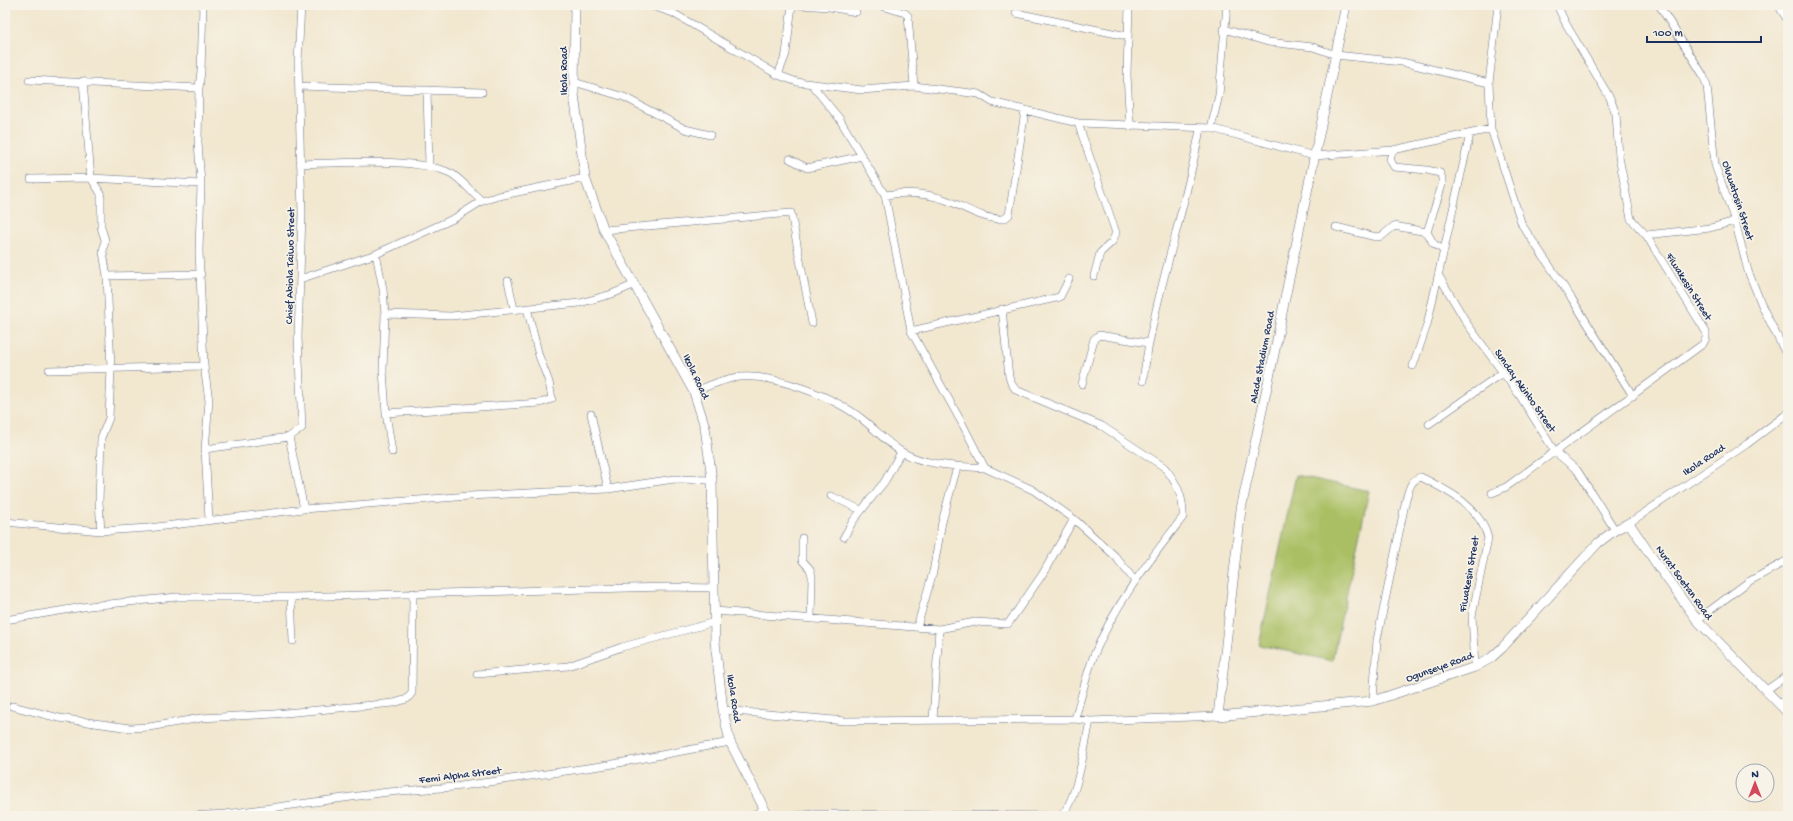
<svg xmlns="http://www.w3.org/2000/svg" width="1793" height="821" viewBox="0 0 1793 821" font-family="'Gochi Hand',sans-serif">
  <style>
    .green { fill: #aabf64; stroke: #627761 }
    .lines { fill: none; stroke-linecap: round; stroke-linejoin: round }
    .street-casing { stroke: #666f86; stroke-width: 8 }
    .secondary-casing { stroke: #666f86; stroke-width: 10 }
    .street { stroke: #fff; stroke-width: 7 }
    .secondary { stroke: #fff; stroke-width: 9 }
    .labels { text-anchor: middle; stroke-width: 3.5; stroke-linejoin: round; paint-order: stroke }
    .street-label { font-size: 11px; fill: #1b2f5e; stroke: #f7f3e8 }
  </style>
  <rect width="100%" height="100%" fill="#f7f3e8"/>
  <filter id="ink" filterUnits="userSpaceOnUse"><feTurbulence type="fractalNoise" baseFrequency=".025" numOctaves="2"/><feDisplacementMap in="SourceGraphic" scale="8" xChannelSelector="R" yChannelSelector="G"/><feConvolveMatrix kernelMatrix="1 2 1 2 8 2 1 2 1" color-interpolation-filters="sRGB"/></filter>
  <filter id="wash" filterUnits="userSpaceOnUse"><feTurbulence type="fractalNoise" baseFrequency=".012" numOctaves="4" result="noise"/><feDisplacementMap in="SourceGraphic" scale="16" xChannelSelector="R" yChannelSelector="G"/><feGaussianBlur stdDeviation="0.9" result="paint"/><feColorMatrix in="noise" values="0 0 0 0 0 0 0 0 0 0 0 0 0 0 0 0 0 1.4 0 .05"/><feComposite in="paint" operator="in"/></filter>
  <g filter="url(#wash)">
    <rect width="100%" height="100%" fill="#f2e7cf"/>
    <path class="green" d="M1296 475 1369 491 1332 661 1259 645Z"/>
  </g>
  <g filter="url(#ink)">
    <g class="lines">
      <g class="street-casing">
        <path id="street" d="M203 5 201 71 199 88 198 142 201 184 199 251 204 366 209 401 205 449 209 520
          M649 5 673 13 778 75 797 82 862 90 914 86 979 94 992 102 1078 123 1211 128 1314 156 1393 150 1491 129 1522 225 1572 299 1633 396
          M800 5 830 7 856 12
          M879 5 905 13 908 16 914 86
          M1129 5 1127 75 1130 126
          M1659 5 1703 75 1707 86 1715 165 1735 221 1748 271 1763 308 1788 358
          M1778 5 1788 21
          M1016 13 1127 36
          M1224 29 1268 42 1313 47 1336 55 1402 62 1489 83
          M778 75 786 54 792 5
          M29 80 199 88
          M83 81 91 178 101 194V227L105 240 103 252 107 276 111 369 109 418 101 438 99 502 101 531
          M574 82 624 97 685 129 710 135
          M811 84 839 118 885 195C904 192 927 193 946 200 965 207 983 220 1004 219L1009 215 1025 111
          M299 86 482 92
          M427 90 429 166
          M1078 123 1116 233 1112 242 1100 253 1094 276
          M1211 128 1219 95 1227 5
          M1491 129 1489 83 1498 5
          M1393 150 1390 159 1394 167 1427 170 1440 173 1442 178V185L1427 232
          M790 159 807 168 862 156
          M300 164C339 163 419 157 452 174 462 180 472 193 482 201
          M31 179 91 178 201 184
          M885 195 911 331 963 425 985 468 1033 490 1074 519 1115 556 1135 581
          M1336 227 1376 237 1382 236 1394 226 1427 232 1433 243 1443 250
          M604 230 791 213 812 323
          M1646 235 1710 228 1735 221
          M376 254 383 289 385 314 383 370 386 413 392 452
          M107 276 201 274
          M1439 276 1468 325 1520 396 1555 452 1577 470 1615 530
          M300 279 376 254 455 218 482 201 499 196 585 178
          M508 281 514 309
          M1002 309 1009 377 1011 383 1016 390 1102 426 1164 467C1176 481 1184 498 1183 517 1150 560 1115 604 1094 655 1086 676 1081 698 1075 719
          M385 314 451 316 580 303 612 294 633 285
          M911 331 1060 297 1069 279
          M1413 366 1427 325 1470 134
          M49 370 204 366
          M1143 381C1154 295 1185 214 1200 129
          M1082 384 1094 339 1099 335 1148 343
          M694 392C708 386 725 378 740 377 775 374 834 397 862 419 875 429 887 443 902 452 926 466 958 466 985 468
          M386 413 540 403 552 399 549 382 539 356 527 308
          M591 414 608 489
          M1429 424 1502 373
          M289 437 304 509
          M205 449 289 437 302 428 298 337 302 214 298 62 301 5
          M1492 493 1506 487 1703 344 1706 338V332L1646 235 1631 219 1619 157 1616 114 1610 98 1566 24 1557 5
          M831 496 861 510
          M5 522 101 531 148 528 304 509 469 496 608 489 674 479 712 480
          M1629 523 1747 444 1788 413
          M844 537 853 521 885 481 901 452
          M802 538V560L810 569 812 576 811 619
          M291 597 293 641
          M715 611 939 629 975 622 1008 624 1042 575 1074 519
          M5 620 89 606 177 597H291L667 587 714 588
          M1697 620 1748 582 1788 560
          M917 627 933 572 942 522 957 467
          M477 674 568 666 622 647 715 622
          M1765 691 1788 675
          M1373 701 1377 640 1406 499C1409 490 1410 480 1421 477 1448 491 1480 506 1488 538L1472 616 1475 667
          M12 706 59 718 130 728 149 727 201 718 274 714 394 703 407 699 412 693 413 593
          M723 710 845 721 1075 719 1090 721 1218 716
          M933 720 939 629
          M190 816 226 814 388 792 454 787 608 765 730 742
          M752 816 764 809
          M794 816 814 814 1061 816C1077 801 1085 744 1090 721"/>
      </g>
      <g class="secondary-casing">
        <path id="secondary" d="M575 5 574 94 585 178 604 230 694 392 705 427 712 480 715 642 723 710 730 742 768 816
          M1346 5 1284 303 1276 345 1241 509 1218 716 1373 701 1475 667 1491 658 1502 648 1598 543 1615 530 1629 523 1658 566 1697 620 1788 713"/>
      </g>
      <use href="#street" class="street"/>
      <use href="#secondary" class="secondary"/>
    </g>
  </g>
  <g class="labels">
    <g class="street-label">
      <text transform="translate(563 71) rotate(-90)" y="4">Ikola Road</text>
      <text transform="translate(1739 200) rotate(72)" y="4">Oluwatosin Street</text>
      <text transform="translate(289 266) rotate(-89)" y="4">Chief Abiola Taiwo Street</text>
      <text transform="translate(1690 286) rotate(58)" y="4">Fiwakesin Street</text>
      <text transform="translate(1261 357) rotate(-79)" y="4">Alade Stadium Road</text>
      <text transform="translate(697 376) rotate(65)" y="4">Ikola Road</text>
      <text transform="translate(1526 390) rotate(55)" y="4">Sunday Akinbo Street</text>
      <text transform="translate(1703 459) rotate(-34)" y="4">Ikola Road</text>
      <text transform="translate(1468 574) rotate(-80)" y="4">Fiwakesin Street</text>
      <text transform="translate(1685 582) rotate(54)" y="4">Nurat Soetan Road</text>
      <text transform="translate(1439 666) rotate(-20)" y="4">Ogunseye Road</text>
      <text transform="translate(735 698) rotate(81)" y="4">Ikola Road</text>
      <text transform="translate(460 774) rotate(-7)" y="4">Femi Alpha Street</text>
    </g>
  </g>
  <rect width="1793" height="821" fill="none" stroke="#f7f3e8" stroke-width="20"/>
  <g transform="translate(1755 783)"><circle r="19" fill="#f7f3e8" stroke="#9fa5b1"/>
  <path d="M0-3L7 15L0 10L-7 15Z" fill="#d1495b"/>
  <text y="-6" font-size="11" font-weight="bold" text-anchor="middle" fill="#1b2f5e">N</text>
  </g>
  <path d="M1647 36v6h114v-6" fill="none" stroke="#1b2f5e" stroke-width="2"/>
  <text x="1653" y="36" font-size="12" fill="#1b2f5e" stroke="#f7f3e8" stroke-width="3" paint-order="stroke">100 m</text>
</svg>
